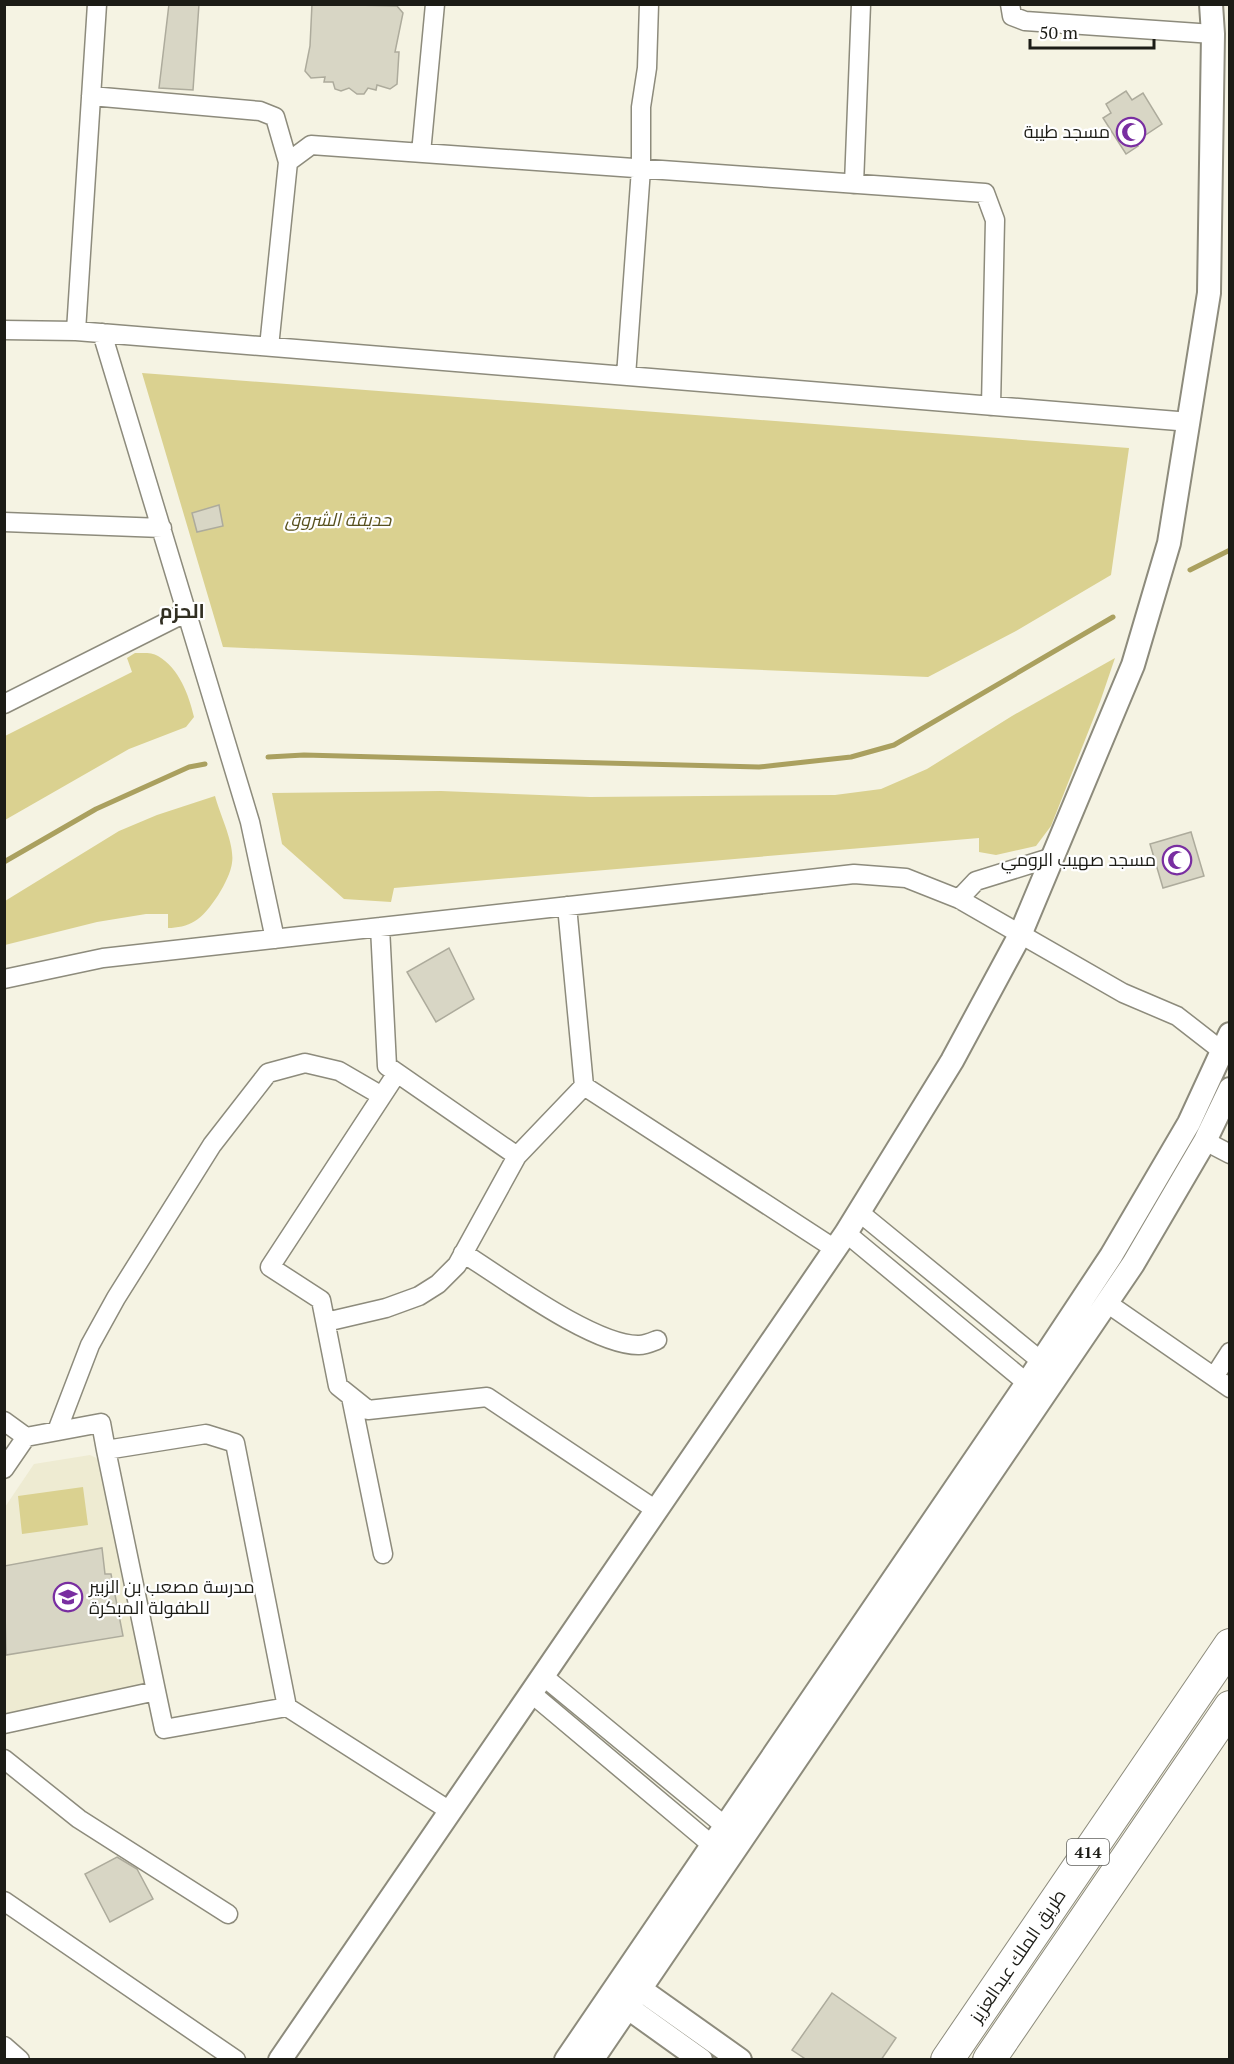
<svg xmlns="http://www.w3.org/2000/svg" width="1234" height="2064" viewBox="0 0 1234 2064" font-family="'PT Serif',Cairo,serif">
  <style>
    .built { fill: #eeebd2 }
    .green { fill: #dad190 }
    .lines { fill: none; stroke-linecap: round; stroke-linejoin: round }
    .stream { stroke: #aaa05f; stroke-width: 5 }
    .building { fill: #d8d6c5; stroke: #adab9c; stroke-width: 1.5 }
    .minor-casing { stroke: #8d8b7c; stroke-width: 21 }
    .tertiary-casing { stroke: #8d8b7c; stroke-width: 26 }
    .trunk-casing { stroke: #8d8b7c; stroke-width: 34 }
    .minor { stroke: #fff; stroke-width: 18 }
    .tertiary { stroke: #fff; stroke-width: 22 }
    .trunk { stroke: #fff; stroke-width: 32 }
    .labels { text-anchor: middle; stroke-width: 4.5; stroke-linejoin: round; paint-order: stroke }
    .shield { fill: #fff; stroke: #60605c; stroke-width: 1.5 }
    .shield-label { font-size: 16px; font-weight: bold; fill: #1c1c16 }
    .poi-label { font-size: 18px; fill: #1c1c16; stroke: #fff; text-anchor: end }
    .park-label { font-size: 18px; font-style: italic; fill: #58511e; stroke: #fff }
    .street-label { font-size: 18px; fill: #1c1c16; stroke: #fff }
    .neighbourhood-label { font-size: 20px; font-weight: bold; fill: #312f22; stroke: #fff }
  </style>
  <rect width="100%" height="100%" fill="#f5f3e3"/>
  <path class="built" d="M90 1455 105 1462 148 1687 5 1717V1507L34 1464Z"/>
  <path class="green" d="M142 373 1129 448 1111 575 1016 631 928 677 223 647Z
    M135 653C143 653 152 652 158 656 179 668 189 695 194 717L186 727 129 749 5 820V736L132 672 127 658Z
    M1115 658 1100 702 1051 826 1036 846 996 855 979 852V838L394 888 391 902 344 899 282 844 272 793 441 791 590 797 835 795 881 789 927 769 1012 716Z
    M215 796C220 815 235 844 232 863 230 880 209 913 195 921 187 926 177 928 168 928V914H146L97 922 5 945V901L119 831 157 815Z
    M83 1487 88 1525 22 1534 18 1496Z"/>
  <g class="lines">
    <path class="stream" d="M1190 570 1230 550
      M268 757 304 755 759 767 851 757 894 745 1113 617
      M4 862 96 809 189 767 205 764"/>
  </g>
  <path class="building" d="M169 4H199L193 90 159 88Z
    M312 4 397 6 403 13 395 52H399L397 84 390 89 377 85 376 90 368 88 364 94H357L349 88 341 91 335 89 333 82H324L325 77 311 78 305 71 310 46Z
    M1126 91 1132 100 1143 93 1162 124 1135 142 1138 146 1126 154 1103 118 1111 113 1106 104Z
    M219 505 223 526 197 532 192 513Z
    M1191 832 1204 876 1163 888 1150 844Z
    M449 948 474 999 436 1022 407 972Z
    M102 1548 105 1574H111L123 1636 6 1655 4 1566Z
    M117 1857 137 1869 153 1899 110 1922 85 1874Z
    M832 1993 896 2038 881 2060H807L792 2050Z"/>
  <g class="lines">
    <g class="minor-casing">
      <path id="minor" d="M1010 4 1012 16 1025 21 1213 34
        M91 96 260 111 275 117 288 162
        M421 153 435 4
        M854 184 861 4
        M4 330 76 331 1190 422
        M76 331 97 4
        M102 333 250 822 275 939
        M269 347 288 162 311 145 985 193 995 220 991 406
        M626 376 641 169V107L647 68 649 4
        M4 522 162 528
        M4 704 187 612
        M959 899 976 881 1053 857
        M567 906 584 1086 835 1249
        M380 927 387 1066 517 1156 584 1086
        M4 979 103 958 854 874 906 878 959 899 1123 993 1177 1016 1222 1051
        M397 1073 270 1267 321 1300 338 1386 368 1410 487 1397 656 1510
        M1205 1141 1230 1154
        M859 1212 1041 1361
        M846 1233 1027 1383
        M463 1253C503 1278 594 1346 639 1345 645 1345 652 1342 657 1340
        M1107 1303 1230 1388
        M326 1322 386 1308 419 1296 438 1284 457 1265 517 1156
        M1214 1377 1230 1352
        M351 1397 383 1554
        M4 1421 26 1437
        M57 1431 90 1345 116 1298 212 1145 268 1073 305 1063 339 1071 382 1096
        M4 1469 26 1437 101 1423 106 1450 156 1691 164 1729 287 1707 235 1443 206 1434 106 1450
        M543 1676 725 1826 729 1837
        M531 1693 712 1845 724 1847
        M287 1707 450 1811
        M4 1724 156 1691
        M4 1759 79 1819 228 1914
        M4 1901 236 2060
        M4 2046 20 2060"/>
    </g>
    <g class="tertiary-casing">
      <path id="tertiary" d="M625 1989H640L740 2060
        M619 1995 627 2007 701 2060
        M280 2060 846 1233 952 1061 1020 935 1133 665 1169 543 1209 293 1213 34 1211 4
        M566 2060 1027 1383 1111 1256 1189 1123 1230 1034
        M592 2060 1133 1264 1205 1141 1230 1089"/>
    </g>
    <g class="trunk-casing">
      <path id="trunk" d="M947 2060 1230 1645
        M989 2060 1230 1707"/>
    </g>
    <use href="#minor" class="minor"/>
    <use href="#tertiary" class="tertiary"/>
    <use href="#trunk" class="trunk"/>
  </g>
  <defs>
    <g id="mosque-ring" transform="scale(1.5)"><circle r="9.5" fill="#fff" stroke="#792ea1" stroke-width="1.5"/><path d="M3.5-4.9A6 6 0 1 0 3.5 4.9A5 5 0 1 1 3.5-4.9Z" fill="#792ea1"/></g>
    <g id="school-ring" transform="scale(1.5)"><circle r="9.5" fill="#fff" stroke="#792ea1" stroke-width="1.5"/><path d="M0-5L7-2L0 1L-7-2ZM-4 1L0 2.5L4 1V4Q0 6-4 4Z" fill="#792ea1"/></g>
  </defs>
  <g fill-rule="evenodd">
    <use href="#mosque-ring" x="1131" y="132"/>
    <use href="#mosque-ring" x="1177" y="860"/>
    <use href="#school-ring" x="68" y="1597"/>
  </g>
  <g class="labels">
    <rect class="shield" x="1067" y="1839" width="42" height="26" rx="4.5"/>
    <g class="shield-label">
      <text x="1088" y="1858">414</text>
    </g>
    <g class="poi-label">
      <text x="1110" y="138">مسجد طيبة</text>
      <text x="1156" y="866">مسجد صهيب الرومي</text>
      <text x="89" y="1593" text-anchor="start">مدرسة مصعب بن الزبير<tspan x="89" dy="21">للطفولة المبكرة</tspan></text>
    </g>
    <g class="park-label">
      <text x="338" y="526">حديقة الشروق</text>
    </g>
    <g class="street-label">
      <text transform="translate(1018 1956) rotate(-56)" y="6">طريق الملك عبدالعزيز</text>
    </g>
    <g class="neighbourhood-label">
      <text x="182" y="618">الحزم</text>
    </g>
  </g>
  <rect width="1234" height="2064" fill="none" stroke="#1c1c16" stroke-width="12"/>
  <path d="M1030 39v9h124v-9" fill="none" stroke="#1c1c16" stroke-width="3"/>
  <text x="1039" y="39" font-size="18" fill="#1c1c16" stroke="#ffffff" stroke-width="4.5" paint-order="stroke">50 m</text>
</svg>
